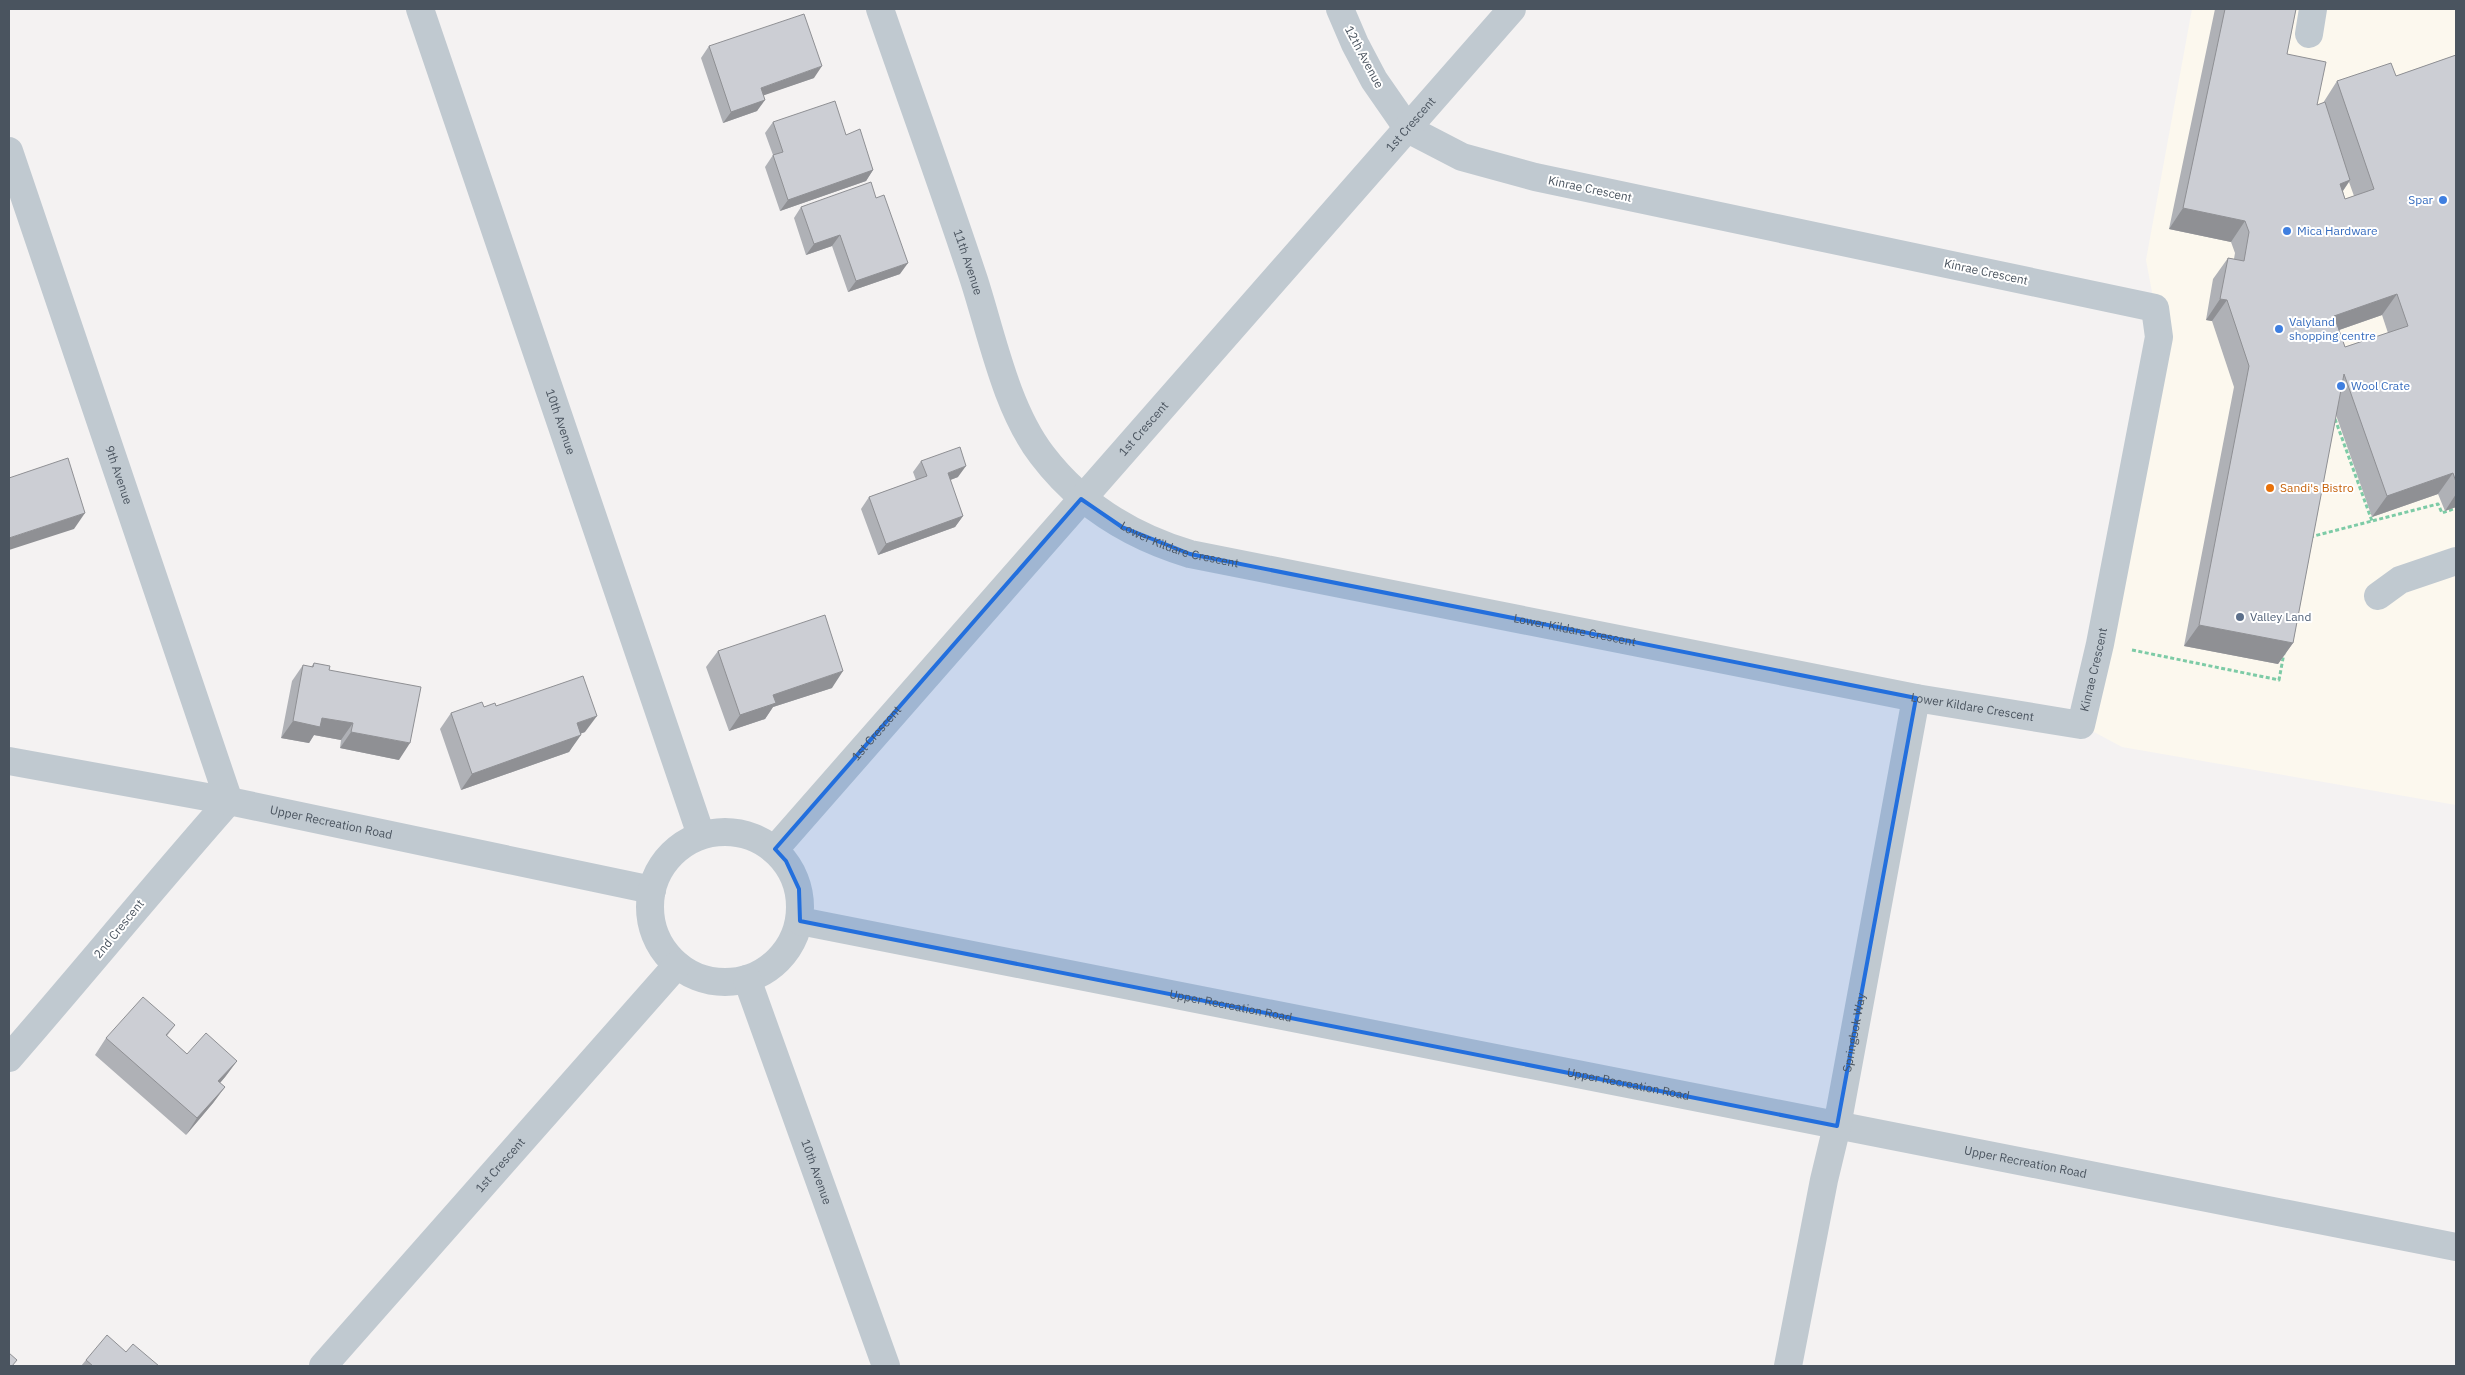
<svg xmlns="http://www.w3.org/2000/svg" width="2465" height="1375" viewBox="0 0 2465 1375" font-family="'IBM Plex Sans',sans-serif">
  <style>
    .commercial { fill: #fcf8ee }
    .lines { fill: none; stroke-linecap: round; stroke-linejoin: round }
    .path { stroke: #7dcba6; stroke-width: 3; stroke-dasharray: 4 2.5; stroke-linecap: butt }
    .minor { stroke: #c0c9d0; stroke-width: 28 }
    .wall { fill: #afb1b6; fill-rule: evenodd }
    .shaded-wall { fill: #8f9094 }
    .building { fill: #ccced4; stroke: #8f9094; fill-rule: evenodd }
    .marked { fill: #236fdd; fill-opacity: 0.2; stroke: #236fdd; stroke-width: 4; stroke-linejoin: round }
    .shop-dot { fill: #3f7fe0; stroke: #fff; stroke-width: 2 }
    .food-dot { fill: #e8710a; stroke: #fff; stroke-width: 2 }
    .service-dot { fill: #5c6f8a; stroke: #fff; stroke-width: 2 }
    .labels { text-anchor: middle; stroke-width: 4; stroke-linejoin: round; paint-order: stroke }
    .street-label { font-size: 12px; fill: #4a545f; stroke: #fff }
    .shop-label { font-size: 12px; fill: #366cbe; stroke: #fff; text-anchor: start }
    .food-label { font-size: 12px; fill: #c56008; stroke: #fff; text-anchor: start }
    .service-label { font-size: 12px; fill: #4e5e75; stroke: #fff; text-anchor: start }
  </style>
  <rect width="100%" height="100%" fill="#f4f2f2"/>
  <path class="commercial" d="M2192 9H2456V805L2122 747 2081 725 2155 308 2146 260Z"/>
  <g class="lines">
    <path class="path" d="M2335 419 2372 521
      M2310 537 2438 504 2442 513 2456 508
      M2132 650 2279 680 2284 653"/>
    <g class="minor">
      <path id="s1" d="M420 9 701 835"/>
      <path id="s2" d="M880 9C911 99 944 189 974 280 992 336 1006 408 1042 455 1080 505 1130 536 1190 554L1916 698 2081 725 2100 644 2159 337 2155 308 1535 177 1462 157 1408 129 1374 80 1355 44 1340 9"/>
      <path d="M2309 34 2313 9"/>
      <path id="s3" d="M9 151 229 801C154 886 83 973 9 1058"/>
      <path d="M2378 596 2400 580 2456 561"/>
      <path id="s4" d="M9 761 229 801 652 890"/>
      <circle cx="725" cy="907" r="75"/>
      <path id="s5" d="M775 849 1512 9"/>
      <path id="s6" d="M800 921 2456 1247"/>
      <path id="s7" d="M747 979 886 1366"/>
      <path id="s8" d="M323 1366 677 965"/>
      <path id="s9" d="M1788 1366 1824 1180 1837 1126 1916 698"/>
    </g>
  </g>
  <path class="wall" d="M2215 9H2296L2287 54 2317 105 2323 103 2337 81 2396 76 2456 55V507L2445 511 2438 494 2372 517 2336 415 2293 643 2278 664 2184 646 2234 387 2212 321 2206 320 2213 279 2228 258 2234 259 2235 253 2231 242 2169 229ZM2349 182 2354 196 2345 199 2343 191ZM2382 315 2388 333 2345 347 2339 330Z
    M709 46 814 78 763 95 757 111 723 123 701 58Z
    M773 122 846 135 873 170 866 181 780 211 765 167 773 155 765 133Z
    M801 207 900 274 848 292 832 246 806 255 794 218Z
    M921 461 958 477 950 480 963 516 955 527 878 555 861 509 869 497 916 480 913 472Z
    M718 651 832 688 773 707 765 719 729 731 706 667Z
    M314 663 329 670 399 760 340 748 341 740 314 735 309 743 281 738 292 681 303 665 311 667Z
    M496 706 585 732 580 734 569 752 461 790 440 729 451 713 484 707Z
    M175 1025 167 1036 187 1054 237 1061 225 1077 220 1083 225 1087 213 1103 186 1135 95 1055 106 1038Z
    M126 1352 159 1366H81L86 1360Z"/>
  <path class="shaded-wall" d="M822 66 814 78 753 99 761 88Z
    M765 100 757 111 723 123 731 112Z
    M873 170 866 181 780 211 788 200Z
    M2350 180 2336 201 2340 184Z
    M2183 208 2245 221 2231 242 2169 229Z
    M840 235 832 246 806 255 814 244Z
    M908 263 900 274 848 292 856 281Z
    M2397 294 2382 315 2319 337 2334 316Z
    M2220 299 2227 300 2212 321 2206 320Z
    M966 466 958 477 940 484 948 473Z
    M2453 473 2438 494 2372 517 2387 496Z
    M2456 494V507L2445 511Z
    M85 513 74 529 9 550V538Z
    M963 516 955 527 878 555 886 544Z
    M2199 625 2293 643 2278 664 2184 646Z
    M843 671 832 688 773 707 765 719 729 731 740 715 773 695Z
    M597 716 585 732 565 739 577 723Z
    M322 718 353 723 341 740 314 735 309 743 281 738 293 721Z
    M351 732 410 743 399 760 340 748Z
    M581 735 569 752 461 790 472 774Z
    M237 1061 225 1077 207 1098 218 1081Z
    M225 1087 213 1103 186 1135 197 1118Z"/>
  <path class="building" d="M2225 9H2296L2287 54 2326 62 2317 105 2325 102 2350 180 2340 184 2345 199 2374 189 2337 81 2391 63 2396 76 2456 55V482L2453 473 2387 496 2344 374 2293 643 2199 625 2249 366 2227 300 2220 299 2228 258 2244 261 2249 232 2245 221 2183 208ZM2397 294 2408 326 2345 347 2334 316Z
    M804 14 822 66 761 88 765 100 731 112 709 46Z
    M835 101 846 135 860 129 873 170 788 200 773 155 783 152 773 122Z
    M871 182 876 198 884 195 908 263 856 281 840 235 814 244 801 207Z
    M960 447 966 466 948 473 963 516 886 544 869 497 927 476 921 461Z
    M68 458 85 513 9 538V478Z
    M825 615 843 671 773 695 776 703 740 715 718 651Z
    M314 663 330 666 329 670 421 687 410 743 351 732 353 723 322 718 320 727 293 721 303 665 313 667Z
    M583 676 597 716 577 723 581 735 472 774 451 713 482 702 484 707 495 703 496 706Z
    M143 997 175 1025 166 1035 187 1054 206 1033 237 1061 218 1081 225 1087 197 1118 106 1038Z
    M107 1335 126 1352 133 1344 159 1366H93L86 1360Z
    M9 1353 17 1360 12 1366H9Z"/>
  <path class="marked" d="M1081 499 1122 527 1190 554 1916 698 1837 1126 800 921 799 889 786 861 775 849Z"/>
  <g class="shop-dot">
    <circle cx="2443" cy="200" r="5"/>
    <circle cx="2287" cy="231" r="5"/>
    <circle cx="2279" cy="329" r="5"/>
    <circle cx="2341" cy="386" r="5"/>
  </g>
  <circle class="food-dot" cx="2270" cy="488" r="5"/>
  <circle class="service-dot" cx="2240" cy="617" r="5"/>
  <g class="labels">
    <g class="street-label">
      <text transform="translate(1364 57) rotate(62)" y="4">12th Avenue</text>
      <text dy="4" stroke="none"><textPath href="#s5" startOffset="964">1st Crescent</textPath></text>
      <text transform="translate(1590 189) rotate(12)" y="4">Kinrae Crescent</text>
      <text dy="4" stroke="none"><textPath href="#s2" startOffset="268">11th Avenue</textPath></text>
      <text transform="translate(1986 272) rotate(12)" y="4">Kinrae Crescent</text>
      <text dy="4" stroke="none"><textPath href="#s1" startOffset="436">10th Avenue</textPath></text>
      <text dy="4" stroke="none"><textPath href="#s5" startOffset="559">1st Crescent</textPath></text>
      <text dy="4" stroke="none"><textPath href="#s3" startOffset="342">9th Avenue</textPath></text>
      <text dy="4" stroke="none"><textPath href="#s2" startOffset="644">Lower Kildare Crescent</textPath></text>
      <text dy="4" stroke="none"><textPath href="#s2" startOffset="1049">Lower Kildare Crescent</textPath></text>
      <text dy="4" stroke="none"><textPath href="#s2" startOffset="1621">Kinrae Crescent</textPath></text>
      <text dy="4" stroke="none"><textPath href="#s2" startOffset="1454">Lower Kildare Crescent</textPath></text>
      <text dy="4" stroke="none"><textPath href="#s5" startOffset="154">1st Crescent</textPath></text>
      <text dy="4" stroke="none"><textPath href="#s4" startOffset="328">Upper Recreation Road</textPath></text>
      <text transform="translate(119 929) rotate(-51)" y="4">2nd Crescent</text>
      <text dy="4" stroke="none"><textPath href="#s6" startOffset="439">Upper Recreation Road</textPath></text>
      <text dy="4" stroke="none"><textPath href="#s9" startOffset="340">Springbok Way</textPath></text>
      <text dy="4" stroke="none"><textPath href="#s6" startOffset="844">Upper Recreation Road</textPath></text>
      <text dy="4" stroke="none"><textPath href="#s6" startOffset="1249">Upper Recreation Road</textPath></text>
      <text dy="4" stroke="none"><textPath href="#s8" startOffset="268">1st Crescent</textPath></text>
      <text dy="4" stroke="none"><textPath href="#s7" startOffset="205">10th Avenue</textPath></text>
    </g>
    <g class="shop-label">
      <text x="2433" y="204" text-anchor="end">Spar</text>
      <text x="2297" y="235">Mica Hardware</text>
      <text x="2289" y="326">Valyland<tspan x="2289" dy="14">shopping centre</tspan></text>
      <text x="2351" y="390">Wool Crate</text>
    </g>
    <g class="food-label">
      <text x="2280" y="492">Sandi's Bistro</text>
    </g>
    <g class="service-label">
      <text x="2250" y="621">Valley Land</text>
    </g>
  </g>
  <rect width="2465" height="1375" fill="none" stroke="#4a545f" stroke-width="20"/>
</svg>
